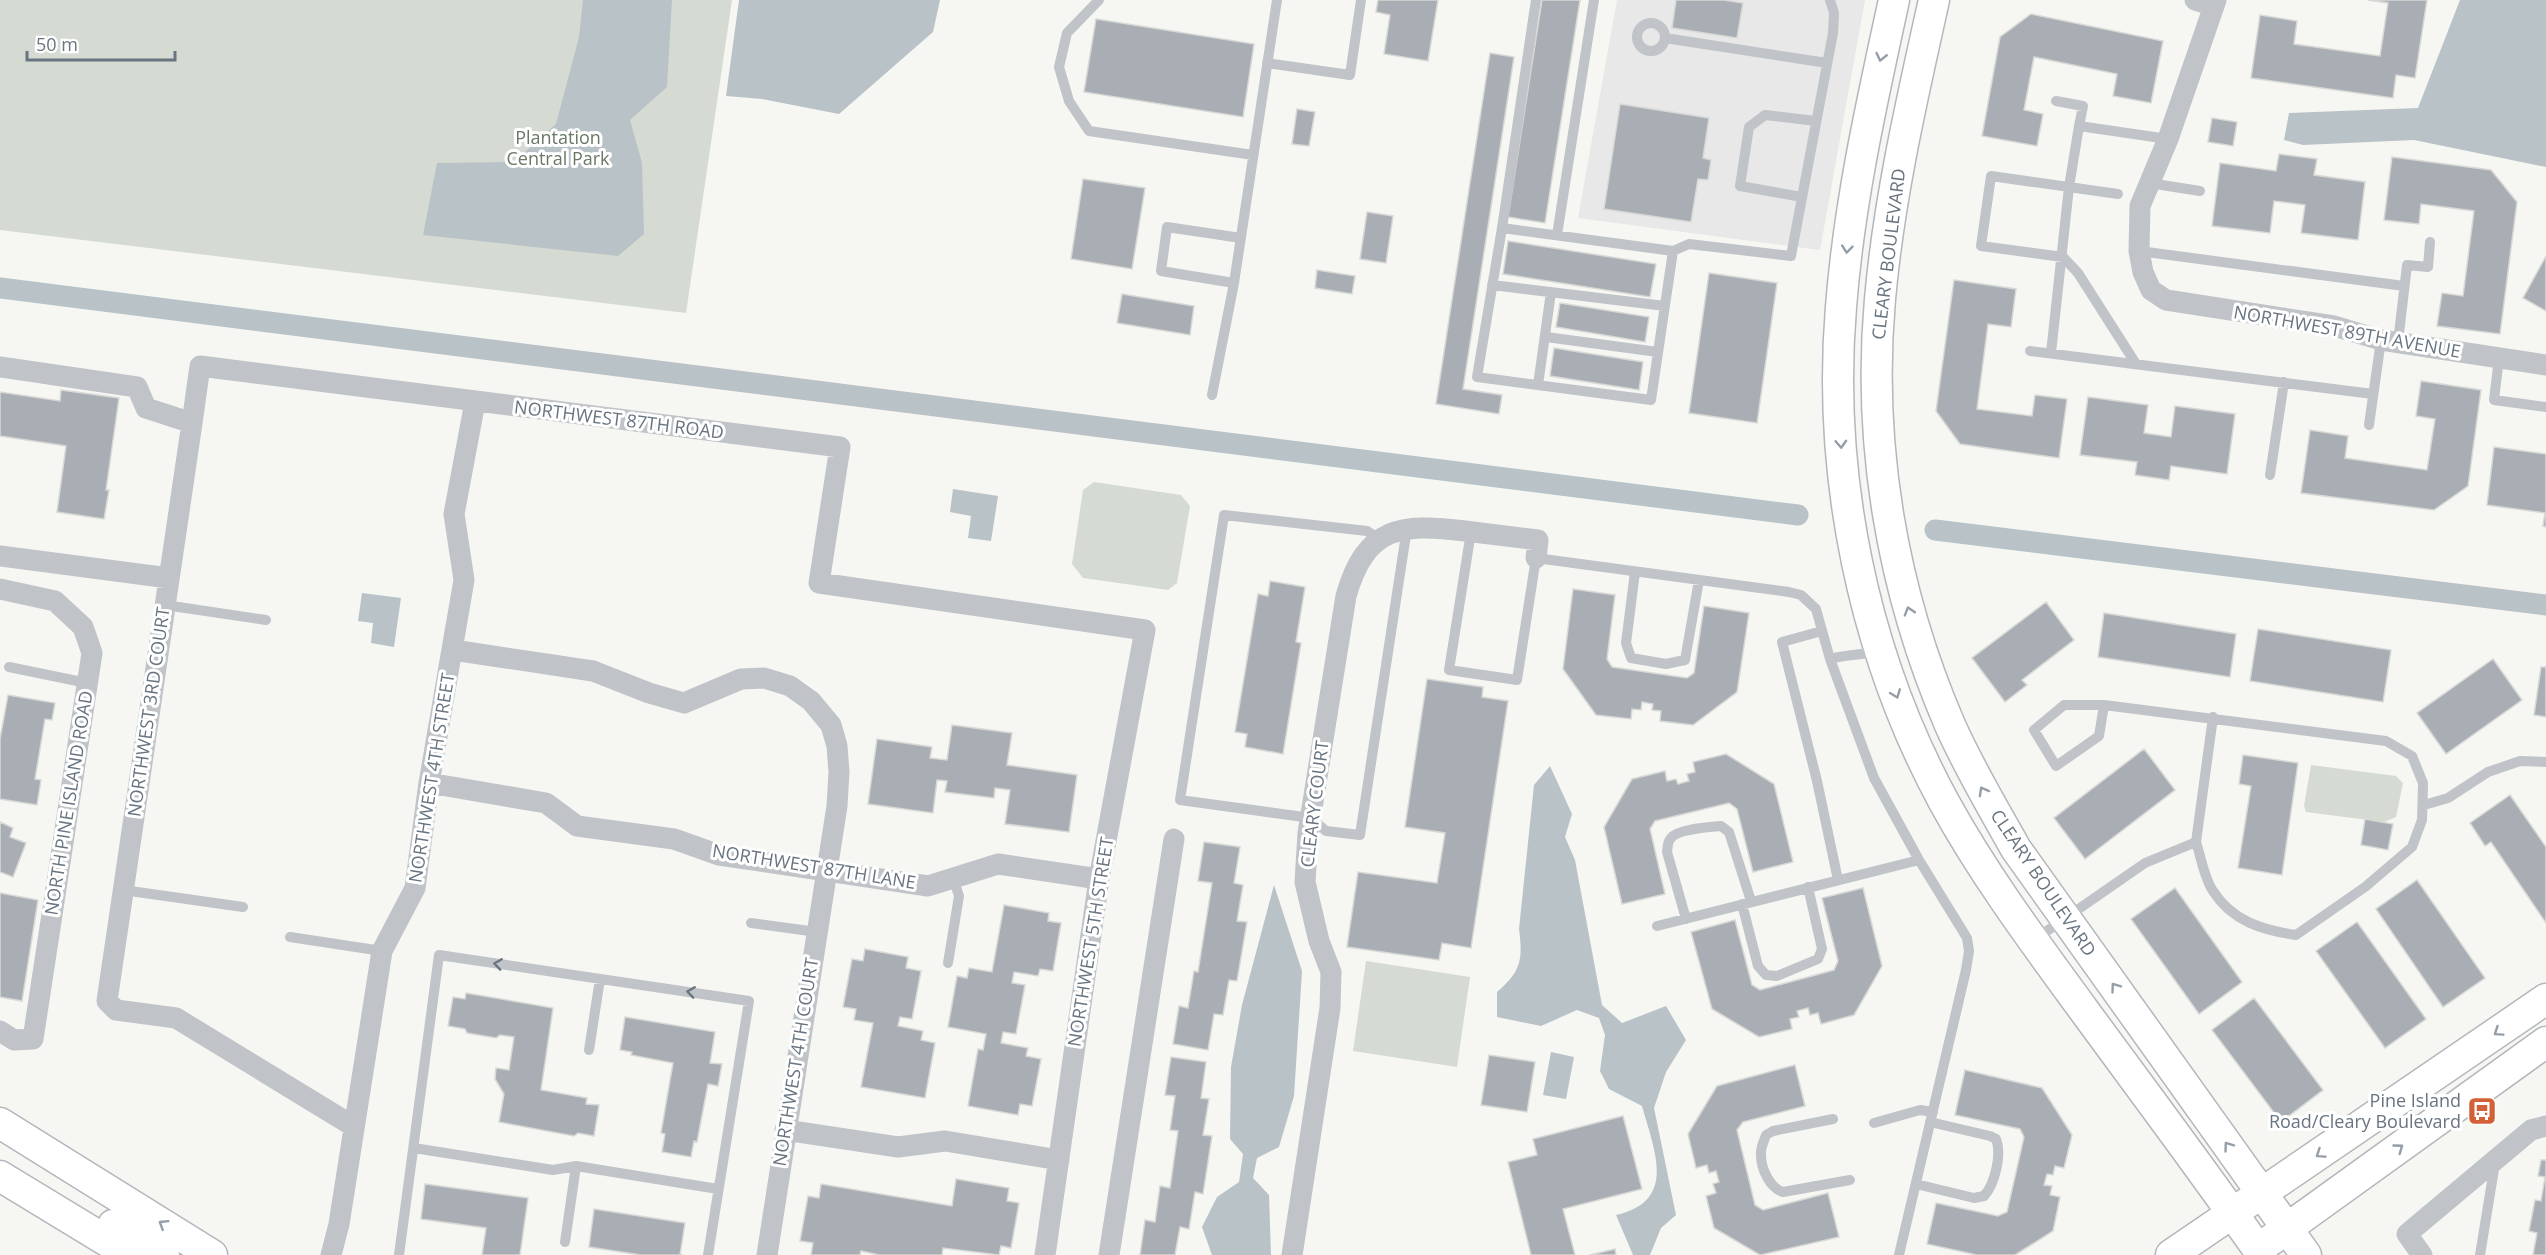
<svg xmlns="http://www.w3.org/2000/svg" width="2546" height="1255" viewBox="0 0 2546 1255" font-family="'Open Sans',sans-serif">
  <style>
    .built { fill: #e7e8e7 }
    .green { fill: #d5dbd3 }
    .water { fill: #b9c2c7 }
    .lines { fill: none; stroke-linecap: round; stroke-linejoin: round }
    .canal { stroke: #b9c2c7; stroke-width: 21 }
    .building { fill: #a8aeb3; stroke: #d8d8d6; stroke-width: 1.5 }
    .secondary-casing { stroke: #b3b7bb; stroke-width: 33 }
    .lane { stroke: #c0c3c7; stroke-width: 10 }
    .street { stroke: #c0c3c7; stroke-width: 21 }
    .secondary { stroke: #fff; stroke-width: 30 }
    .oneway { stroke: #959ea7 }
    .oneway2 { stroke: #687581 }
    .labels { text-anchor: middle; stroke-width: 6; stroke-linejoin: round; paint-order: stroke }
    .park-label { font-size: 18px; fill: #697966; stroke: #fff }
    .street-label { font-size: 18px; fill: #687581; stroke: #fff }
    .poi-label { font-size: 18px; fill: #687581; stroke: #fff; text-anchor: end }
  </style>
  <rect width="100%" height="100%" fill="#f6f6f3"/>
  <path class="built" d="M1617 0H1865L1820 250 1578 218Z"/>
  <path class="green" d="M0 0H732L686 313 0 230Z
    M1094 482 1181 495 1190 506 1177 583 1168 590 1083 578 1072 564 1083 490Z
    M2311 765 2396 776 2403 783 2396 817 2384 822 2306 812 2304 806Z
    M1366 961 1470 977 1457 1067 1353 1051Z"/>
  <path class="water" d="M583 0H672L667 87 630 120 642 163 644 234 618 256 423 235 437 163 514 162 556 124 579 37Z
    M739 0H940L933 32 839 114 762 99 726 96Z
    M2460 0H2546V167L2414 140 2303 145 2284 140 2289 113 2418 108Z
    M953 489 998 496 991 541 968 538 971 516 950 512Z
    M362 593 401 598 394 647 371 643 373 623 358 621Z
    M1550 766 1572 814 1565 837 1575 860 1602 1005 1622 1023 1666 1006 1686 1040 1666 1072 1654 1108 1676 1215 1661 1228 1650 1255H1633L1616 1215C1678 1201 1654 1150 1642 1106L1609 1089 1600 1071 1605 1035 1599 1018 1577 1010 1541 1026 1497 1017V992C1521 972 1523 960 1519 929L1534 785Z
    M1274 885 1302 971 1294 1096 1279 1147 1257 1158 1253 1178 1269 1195 1271 1255H1212L1202 1227 1217 1197 1239 1182 1243 1154 1230 1139 1231 1067 1242 1005Z
    M1551 1052 1574 1057 1566 1099 1543 1095Z"/>
  <g class="lines">
    <path class="canal" d="M0 288 1798 515
      M1935 530 2546 605"/>
  </g>
  <path class="building" d="M1378 0H1438L1428 61 1384 54 1390 15 1376 12Z
    M1542 0H1580L1545 223 1508 217Z
    M1676 0H1724L1743 3 1737 38 1672 28Z
    M2368 0H2427L2415 78 2396 75 2393 98 2251 78 2260 15 2297 21 2294 44 2380 56 2388 3Z
    M2031 14 2163 41 2151 103 2113 96 2117 74 2034 57 2024 110 2043 114 2037 146 1982 136 2000 37Z
    M1096 19 1254 44 1243 117 1084 92Z
    M1490 53 1514 57 1463 389 1502 395 1499 414 1436 404Z
    M1620 104 1709 118 1703 158 1711 160 1708 180 1698 179 1691 222 1604 209Z
    M1297 109 1315 112 1309 146 1292 144Z
    M2212 118 2237 122 2233 146 2208 142Z
    M2279 154 2317 159 2314 175 2365 182 2358 240 2301 233 2305 205 2274 201 2270 233 2212 226 2220 163 2276 171Z
    M2392 157 2491 170 2517 202 2500 334 2437 326 2442 293 2463 296 2474 211 2421 204 2419 224 2384 220Z
    M1083 179 1145 188 1132 269 1071 259Z
    M1367 212 1393 216 1386 263 1360 259Z
    M1508 241 1656 264 1650 297 1503 274Z
    M2546 256V311L2523 298Z
    M1317 270 1355 276 1352 294 1315 288Z
    M1709 273 1777 283 1757 423 1689 413Z
    M1954 280 2016 289 2011 327 1988 324 1977 409 2032 416 2035 395 2067 399 2059 458 1960 444 1936 411Z
    M1122 294 1194 306 1190 335 1117 323Z
    M1560 303 1649 317 1645 342 1556 327Z
    M1554 348 1643 362 1639 390 1550 376Z
    M2421 381 2481 390 2468 486 2434 510 2301 493 2310 430 2348 436 2345 458 2427 470 2435 419 2416 416Z
    M61 390 119 398 106 490H109L104 519 57 512 66 446 0 436V392L60 401Z
    M2088 397 2148 405 2144 433 2171 437 2175 406 2235 414 2227 474 2171 466 2169 480 2135 475 2137 462 2080 455Z
    M2494 447 2546 454V527L2543 526 2545 513 2487 505Z
    M1270 581 1305 587 1296 642 1301 643 1283 754 1245 747 1247 734 1235 732 1258 594 1268 596Z
    M1573 589 1615 595 1607 659 1612 667 1687 678 1694 673 1704 606 1749 613 1737 692 1693 725 1660 721 1661 711 1652 710 1653 704 1642 702 1641 710 1632 709 1631 719 1596 715 1563 669Z
    M2046 602 2074 640 2022 680 2027 685 2005 702 1972 658Z
    M2104 613 2236 634 2230 677 2098 657Z
    M2258 629 2391 650 2383 702 2250 681Z
    M2493 659 2522 700 2446 754 2417 713Z
    M2541 667H2546V717L2534 715Z
    M1427 679 1483 687 1482 697 1508 701 1471 948 1442 943 1439 960 1347 947 1358 872 1437 883 1445 833 1405 827Z
    M8 695 55 703 52 720 45 719 35 779 41 780 37 805 0 799V739Z
    M952 725 1012 733 1007 765 1077 775 1069 832 1005 824 1010 790 995 788 994 798 945 792 947 781 937 780 933 813 868 804 877 739 932 747 930 758 947 760Z
    M2144 749 2175 790 2085 859 2054 818Z
    M1726 754 1774 784 1793 862 1753 872 1737 809 1729 803 1655 821 1650 829 1665 894 1622 904 1604 827 1632 779 1665 771 1667 781 1676 779 1678 784 1689 781 1687 774 1695 772 1693 762Z
    M2243 755 2298 763 2282 875 2238 868 2251 786 2239 784Z
    M2510 795 2546 847V923L2491 842 2485 846 2470 823Z
    M2365 819 2393 824 2388 850 2361 845Z
    M0 822 13 828 10 837 26 843 13 877 0 872Z
    M1204 842 1240 847 1234 883 1243 885 1237 921 1247 922 1237 981 1229 980 1223 1015 1214 1014 1208 1050 1173 1044 1179 1006 1188 1008 1194 971 1198 972 1212 883 1198 881Z
    M2417 880 2485 978 2443 1007 2376 909Z
    M1863 888 1882 966 1854 1015 1821 1024 1818 1013 1810 1015 1808 1008 1797 1011 1799 1017 1790 1019 1792 1029 1759 1037 1712 1009 1691 932 1735 920 1752 985 1760 990 1834 970 1838 961 1822 898Z
    M2175 888 2242 982 2199 1014 2131 919Z
    M0 893 38 900 22 1001 0 997Z
    M1004 905 1049 913 1048 921 1061 923 1053 971 1040 969 1038 976 1014 972 1012 983 1025 985 1016 1034 1003 1032 1001 1043 1028 1048 1026 1056 1041 1059 1032 1106 1020 1104 1018 1115 968 1106 978 1049 983 1050 986 1034 948 1027 957 976 967 978 969 968 992 972Z
    M2357 922 2426 1019 2385 1048 2316 951Z
    M865 949 908 957 906 968 921 971 912 1019 900 1017 898 1026 923 1031 921 1040 935 1043 925 1098 861 1087 873 1023 854 1020 856 1009 843 1007 852 959 863 961Z
    M466 993 553 1008 541 1090 587 1098 586 1104 599 1105 594 1136 578 1133 574 1136 499 1122 504 1094 495 1079 496 1068 509 1070 514 1037 500 1035 496 1038 467 1033 465 1029 448 1026 453 997 465 999Z
    M2254 998 2323 1090 2281 1122 2212 1030Z
    M625 1017 715 1032 710 1063 722 1064 718 1086 708 1084 697 1142 694 1141 691 1157 662 1152 665 1134 661 1133 673 1063 631 1055 632 1052 620 1050Z
    M1489 1055 1535 1062 1527 1112 1481 1105Z
    M1171 1057 1206 1062 1201 1098 1209 1099 1203 1135 1212 1136 1203 1194 1195 1192 1189 1229 1180 1227 1175 1255H1140L1145 1220 1155 1222 1160 1186 1170 1188 1178 1131 1170 1130 1175 1096 1165 1095Z
    M1795 1065 1805 1106 1743 1122 1737 1130 1755 1205 1763 1210 1828 1193 1839 1237 1760 1255 1714 1228 1706 1196 1716 1193 1713 1184 1719 1182 1716 1171 1709 1173 1707 1165 1696 1168 1688 1134 1717 1086Z
    M1965 1070 2042 1088 2072 1135 2064 1168 2055 1166 2053 1175 2047 1174 2044 1185 2052 1186 2050 1195 2060 1197 2053 1231 2015 1255H1977L1927 1244 1936 1203 1998 1216 2007 1212 2024 1137 2020 1129 1955 1115Z
    M1623 1116 1642 1189 1563 1209 1575 1255H1531L1508 1162 1537 1155 1533 1139Z
    M2541 1160H2546V1255H2533L2537 1233 2529 1231 2535 1200 2541 1201 2545 1177 2538 1176Z
    M956 1179 1009 1188 1007 1201 1019 1203 1011 1248 1001 1246 999 1255 943 1248 942 1255H879L861 1251 860 1255H811L813 1243 800 1241 808 1196 819 1198 821 1184 952 1206Z
    M425 1184 528 1198 520 1255H482L486 1228 421 1219Z
    M594 1209 685 1223 680 1255H683H641L589 1247Z
    M1615 1249 1616 1255H1590Z"/>
  <g class="lines">
    <g class="secondary-casing">
      <path id="secondary" d="M1894 0C1872 101 1849 203 1841 307 1827 475 1863 653 1944 802 1984 875 2034 942 2083 1009 2143 1091 2204 1172 2262 1255
        M1934 0C1912 99 1889 198 1880 299 1867 444 1892 591 1950 725 1969 768 1993 808 2016 849L2306 1255
        M0 1123 212 1255
        M0 1176 130 1255
        M113 1225 164 1255
        M2271 1240 2546 1042
        M2171 1255 2546 999"/>
    </g>
    <path class="lane" d="M1099 0 1067 33 1059 67 1069 101 1089 131 1253 155
      M1536 0 1502 228 1673 251 1689 244 1791 256 1833 33 1834 13 1830 0
      M1637 37a14 14 0 1 1 28 0a14 14 0 1 1-28 0Z
      M1665 38 1827 63
      M1267 63 1350 75 1361 0
      M2056 101 2083 106 2079 126
      M2149 183 2200 191
      M2118 194 1991 176 1981 246 2063 257 2078 273 2136 364
      M1802 197 1740 186 1749 127 1765 115 1816 121
      M1502 228 1477 377 1651 400 1673 251
      M1557 235 1594 0
      M2139 251 2404 286
      M1234 283 1161 271 1167 227 1241 238
      M1492 285 1665 306
      M1546 337 1658 352
      M2398 342 2407 265 2428 267 2430 242
      M2030 351 2373 394
      M2051 353 2069 187 2079 126 2168 139
      M2499 358 2494 400 2546 407
      M1538 385 1551 292
      M1212 395 1234 283 1277 0
      M2369 425 2381 340
      M2270 475 2284 382
      M1471 532 1449 670 1517 680 1536 558 1789 592 1801 595 1816 609 1830 659 1874 778 1919 860 1967 938 1969 951 1966 970 1899 1255
      M1379 539 1367 531 1224 515 1180 800 1311 818 1326 831 1360 835 1407 528
      M1635 572 1626 643 1631 658 1666 664 1685 660 1699 580
      M165 605 266 620
      M1822 631 1782 642 1817 781 1838 880
      M1830 659C1846 654 1863 656 1879 650
      M9 667 87 683
      M2104 705 2099 736 2056 766 2034 730 2064 705H2104L2386 741 2412 756 2423 783 2422 820 2412 847 2365 887 2296 935C2262 930 2232 921 2213 891 2204 878 2201 857 2196 842
      M2424 805 2448 798 2488 772 2520 761 2546 762
      M123 890 243 907
      M1742 904 1758 966 1766 975 1777 976 1818 959 1822 949 1808 887
      M1686 919 1667 852C1668 847 1667 842 1671 838 1678 829 1710 827 1721 826L1729 832 1751 901
      M751 923 817 932
      M1657 926 1919 860
      M290 937 382 951
      M2034 940 2145 863 2196 842 2213 717
      M948 963 959 896 953 878
      M589 1050 600 979
      M1833 1119 1773 1131 1766 1135C1764 1141 1760 1148 1761 1155 1761 1169 1770 1188 1783 1192L1850 1180
      M1874 1123 1920 1110 1933 1112
      M414 1148 553 1170 576 1166 718 1189
      M1916 1184 1974 1198 1984 1196C1995 1184 2002 1154 1996 1139L1990 1136 1930 1122
      M565 1242 576 1166
      M399 1255 439 955 749 1001 708 1255
      M2480 1255 2495 1163"/>
    <path class="street" d="M2195 0 2214 6
      M2216 0 2168 139 2140 206 2139 251 2143 272 2151 290 2166 300 2334 326 2381 340 2546 365
      M0 367 137 387 146 408 192 423 200 366 840 447 819 583 1145 630 1099 879 1045 1255
      M192 423 107 1001 116 1010 176 1018 353 1126
      M0 556 169 578
      M0 589 55 601 83 627 92 653 33 1039 14 1040 0 1031
      M453 650 593 671 649 693 684 703 741 679 764 678 790 686 811 701 831 725 837 746 839 772 837 806 767 1255
      M429 783 546 803 577 826 674 839 719 855 928 886 998 864 1099 879
      M785 1130 898 1147 945 1141 1059 1160
      M331 1255 339 1224 382 951 415 888 429 783 464 580 454 514 475 402
      M1109 1255 1174 839
      M1292 1255 1330 1008 1331 972 1319 941 1305 882 1308 833 1346 596C1366 526 1401 523 1465 531 1490 534 1514 537 1538 540L1536 558
      M2422 1255 2407 1234 2531 1130 2546 1126"/>
    <use href="#secondary" class="secondary"/>
  </g>
  <defs><path id="oneway-chevron" d="M-2-3.5L2.5 0L-2 3.5" fill="none" stroke-width="1.6" stroke-linecap="round" stroke-linejoin="round" transform="scale(1.5)"/></defs>
  <g class="oneway">
    <use href="#oneway-chevron" transform="translate(1881 57) rotate(103)"/>
    <use href="#oneway-chevron" transform="translate(1847 249) rotate(96)"/>
    <use href="#oneway-chevron" transform="translate(1841 444) rotate(87)"/>
    <use href="#oneway-chevron" transform="translate(1909 611) rotate(-107)"/>
    <use href="#oneway-chevron" transform="translate(1896 694) rotate(69)"/>
    <use href="#oneway-chevron" transform="translate(1983 791) rotate(-119)"/>
    <use href="#oneway-chevron" transform="translate(2115 987) rotate(-126)"/>
    <use href="#oneway-chevron" transform="translate(2498 1032) rotate(146)"/>
    <use href="#oneway-chevron" transform="translate(2228 1146) rotate(-126)"/>
    <use href="#oneway-chevron" transform="translate(2399 1148) rotate(-36)"/>
    <use href="#oneway-chevron" transform="translate(2320 1154) rotate(146)"/>
    <use href="#oneway-chevron" transform="translate(163 1224) rotate(-148)"/>
  </g>
  <g class="oneway2">
    <use href="#oneway-chevron" transform="translate(498 964) rotate(-172)"/>
    <use href="#oneway-chevron" transform="translate(691 992) rotate(-172)"/>
  </g>
  <defs>
    <g id="bus-square" transform="scale(1.5)"><rect x="-9" y="-9" width="18" height="18" rx="4" fill="#d26138" stroke="#fff"/><path d="M-5-6H5V4H4V6H2V4H-2V6H-4V4H-5ZM-3.5-4V0h7V-4ZM-3.5 1.2v1.5H-2V1.2ZM2 1.2v1.5H3.5V1.2Z" fill="#fff"/></g>
  </defs>
  <g fill-rule="evenodd">
    <use href="#bus-square" x="2482" y="1111"/>
  </g>
  <g class="labels">
    <g class="park-label">
      <text x="558" y="144">Plantation<tspan x="558" dy="21">Central Park</tspan></text>
    </g>
    <g class="street-label">
      <text transform="translate(1889 254) rotate(-83)" y="6">CLEARY BOULEVARD</text>
      <text transform="translate(2347 332) rotate(10)" y="6">NORTHWEST 89TH AVENUE</text>
      <text transform="translate(619 420) rotate(7)" y="6">NORTHWEST 87TH ROAD</text>
      <text transform="translate(149 712) rotate(-82)" y="6">NORTHWEST 3RD COURT</text>
      <text transform="translate(432 778) rotate(-81)" y="6">NORTHWEST 4TH STREET</text>
      <text transform="translate(69 803) rotate(-81)" y="6">NORTH PINE ISLAND ROAD</text>
      <text transform="translate(1315 804) rotate(-83)" y="6">CLEARY COURT</text>
      <text transform="translate(814 867) rotate(9)" y="6">NORTHWEST 87TH LANE</text>
      <text transform="translate(2043 883) rotate(56)" y="6">CLEARY BOULEVARD</text>
      <text transform="translate(1091 942) rotate(-81)" y="6">NORTHWEST 5TH STREET</text>
      <text transform="translate(796 1062) rotate(-81)" y="6">NORTHWEST 4TH COURT</text>
    </g>
    <g class="poi-label">
      <text x="2461" y="1107">Pine Island<tspan x="2461" dy="21">Road/Cleary Boulevard</tspan></text>
    </g>
  </g>
  <path d="M27 51v9h148v-9" fill="none" stroke="#687581" stroke-width="3"/>
  <text x="36" y="51" font-size="18" fill="#687581" stroke="#ffffff" stroke-width="4.5" paint-order="stroke">50 m</text>
</svg>
